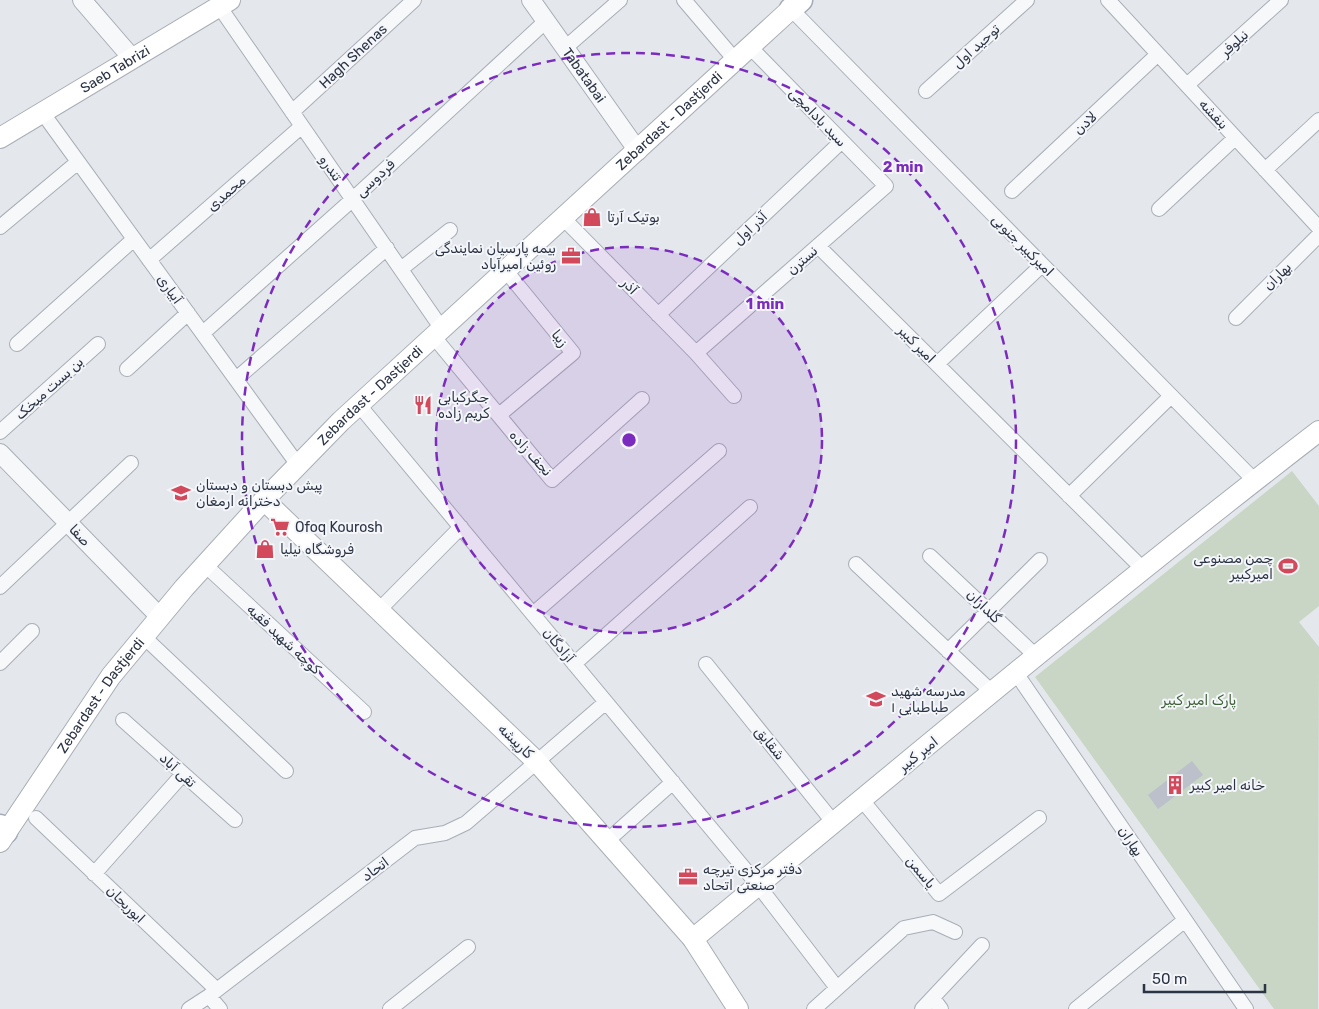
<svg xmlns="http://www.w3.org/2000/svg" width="1319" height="1009" viewBox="0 0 1319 1009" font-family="Rubik,Cairo,sans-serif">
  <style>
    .green { fill: #c9d6c5 }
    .building { fill: #bbc0ca }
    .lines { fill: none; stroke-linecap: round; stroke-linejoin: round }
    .minor-casing { stroke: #a9aeb7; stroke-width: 16 }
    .tertiary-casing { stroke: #a9aeb7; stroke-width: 20 }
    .secondary-casing { stroke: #a9aeb7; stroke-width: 22 }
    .primary-casing { stroke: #a3abb8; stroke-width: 25 }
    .minor { stroke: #f7f8fa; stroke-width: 14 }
    .tertiary { stroke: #f7f8fa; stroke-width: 18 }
    .secondary { stroke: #fff; stroke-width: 20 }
    .primary { stroke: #fff; stroke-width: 22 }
    .ring { fill: none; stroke: #7b2cbf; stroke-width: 2.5; stroke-dasharray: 9 6 }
    .labels { text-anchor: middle; stroke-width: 4; stroke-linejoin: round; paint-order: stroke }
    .street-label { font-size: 14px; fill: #2b3445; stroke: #f4f6f9 }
    .poi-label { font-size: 14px; fill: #2b3445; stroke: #f4f6f9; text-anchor: start }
    .park-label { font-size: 14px; fill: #3f6138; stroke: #f4f6f9 }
    .centre { fill: #7b2cbf; stroke: #f4f6f9; stroke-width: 2.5 }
    .ring-label { font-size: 15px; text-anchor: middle; font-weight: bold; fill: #7b2cbf; stroke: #f4f6f9; stroke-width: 4; stroke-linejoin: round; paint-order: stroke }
  </style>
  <rect width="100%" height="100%" fill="#e4e7ec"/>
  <path class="green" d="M1292 471 1319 506V606L1299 622 1319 647 1318 1009H1274L1035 677Z"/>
  <path class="building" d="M1192 761 1203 775 1158 809 1148 795Z"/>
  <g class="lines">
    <g class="minor-casing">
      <path id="minor" d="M684 0 736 61
        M1108 0 1319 228
        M219 6 442 329
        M791 9 1254 480
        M565 48 620 0
        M1187 85 1281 0
        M926 91 1027 0
        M42 112 298 465
        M292 112 414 0
        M1265 170 1319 120
        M1012 191 1158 54
        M1159 209 1235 138
        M564 219 696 353 734 396
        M0 227 78 162
        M818 246 1144 570
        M149 260 302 126
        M401 269 450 230
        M658 315 842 141
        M1236 318 1319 235
        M203 333 353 199 546 21
        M434 337 552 480 642 399
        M17 344 134 239
        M696 353 886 186 750 47
        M937 364 1042 265
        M127 369 188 313
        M236 379 387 248
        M359 405 758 885 837 988
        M499 415 573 353 506 271
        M0 432 98 344
        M1069 496 1171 396
        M930 556 1037 657
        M856 564 993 693
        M205 565 364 712
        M0 587 131 463
        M379 610 461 527
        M533 614 719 451
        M144 637 286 771
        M948 651 1040 560
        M0 663 32 631
        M574 664 750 507
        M706 664 834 823
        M1016 673 1246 1009
        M123 720 235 820
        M862 800 939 894 1039 818
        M36 818 217 990
        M607 841 673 782
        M94 874 183 774
        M209 996 220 1009
        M933 998 941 1009
        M189 1009 209 996 415 838 445 833 466 823 606 702
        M390 1009 468 947
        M814 1009 904 928 933 922 955 932
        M922 1009 982 945
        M1076 1009 1185 920"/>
    </g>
    <g class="tertiary-casing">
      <g id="tertiary">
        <path d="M82 0 132 58"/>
        <path id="s1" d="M531 0 638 151"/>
        <path d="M0 453 160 617"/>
      </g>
    </g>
    <g class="secondary-casing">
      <g id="secondary">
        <path id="s2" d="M0 138 230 0"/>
        <path d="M264 500 536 761 693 939 738 1009"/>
        <path id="s3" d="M0 842 111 676 184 588 264 500 341 421 791 9"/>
        <path d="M693 939C900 768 1106 595 1319 431"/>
      </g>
    </g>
    <g class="primary-casing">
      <path id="primary" d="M791 9 801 0
        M0 826 6 832"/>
    </g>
    <use href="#minor" class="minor"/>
    <use href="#tertiary" class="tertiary"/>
    <use href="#secondary" class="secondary"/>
    <use href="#primary" class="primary"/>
  </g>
  <circle cx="629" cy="440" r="193" fill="#7b2cbf" fill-opacity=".12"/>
  <g class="ring">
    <circle cx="629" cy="440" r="193"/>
    <circle cx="629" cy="440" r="387"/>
  </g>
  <defs>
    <g id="shop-bare" transform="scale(1.5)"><path d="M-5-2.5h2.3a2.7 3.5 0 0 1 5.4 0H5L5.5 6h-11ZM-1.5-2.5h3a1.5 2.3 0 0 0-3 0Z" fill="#d1495b" stroke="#f4f6f9" stroke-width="2.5" paint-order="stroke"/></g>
    <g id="office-bare" transform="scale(1.5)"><path d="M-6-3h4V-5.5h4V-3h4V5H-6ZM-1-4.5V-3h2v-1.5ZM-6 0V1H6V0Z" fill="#d1495b" stroke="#f4f6f9" stroke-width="2.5" paint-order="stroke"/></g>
    <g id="restaurant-bare" transform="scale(1.5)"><path d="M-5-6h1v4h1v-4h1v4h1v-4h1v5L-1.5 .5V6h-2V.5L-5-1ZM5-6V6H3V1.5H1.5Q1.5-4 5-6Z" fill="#d1495b" stroke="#f4f6f9" stroke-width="2.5" paint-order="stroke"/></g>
    <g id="school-bare" transform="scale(1.5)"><path d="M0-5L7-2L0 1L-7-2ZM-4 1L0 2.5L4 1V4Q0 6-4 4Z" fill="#d1495b" stroke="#f4f6f9" stroke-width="2.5" paint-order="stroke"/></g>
    <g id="supermarket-bare" transform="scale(1.5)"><path d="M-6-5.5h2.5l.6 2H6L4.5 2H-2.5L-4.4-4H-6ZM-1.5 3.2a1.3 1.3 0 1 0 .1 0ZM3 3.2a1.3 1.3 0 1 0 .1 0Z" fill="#d1495b" stroke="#f4f6f9" stroke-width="2.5" paint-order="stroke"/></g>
    <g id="stadium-bare" transform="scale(1.5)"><path d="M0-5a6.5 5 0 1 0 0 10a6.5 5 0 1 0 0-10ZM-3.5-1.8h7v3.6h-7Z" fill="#d1495b" stroke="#f4f6f9" stroke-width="2.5" paint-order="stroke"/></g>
    <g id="building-bare" transform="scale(1.5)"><path d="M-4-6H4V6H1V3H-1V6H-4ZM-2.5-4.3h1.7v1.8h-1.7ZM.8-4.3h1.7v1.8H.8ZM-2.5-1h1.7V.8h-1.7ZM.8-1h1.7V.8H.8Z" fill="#d1495b" stroke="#f4f6f9" stroke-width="2.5" paint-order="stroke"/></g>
  </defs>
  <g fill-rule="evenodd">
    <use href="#shop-bare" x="592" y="217"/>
    <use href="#office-bare" x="571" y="256"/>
    <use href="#restaurant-bare" x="423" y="405"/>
    <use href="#school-bare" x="181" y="493"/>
    <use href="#supermarket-bare" x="280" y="527"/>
    <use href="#shop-bare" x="265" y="549"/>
    <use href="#stadium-bare" x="1288" y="566"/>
    <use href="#school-bare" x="876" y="699"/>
    <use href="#building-bare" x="1175" y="785"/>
    <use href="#office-bare" x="688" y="877"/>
  </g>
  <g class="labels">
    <g class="street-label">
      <text transform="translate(1234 43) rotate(-42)" y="5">نیلوفر</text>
      <text transform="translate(976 46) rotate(-42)" y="5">توحید اول</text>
      <text transform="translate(353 56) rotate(-43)" y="5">Hagh Shenas</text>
      <text dy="5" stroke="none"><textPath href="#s2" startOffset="134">Saeb Tabrizi</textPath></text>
      <text dy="5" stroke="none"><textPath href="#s1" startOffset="92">Tabatabai</textPath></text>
      <text transform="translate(1214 114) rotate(47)" y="5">بنفشه</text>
      <text transform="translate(818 117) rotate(46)" y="5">سید بادامچی</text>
      <text dy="5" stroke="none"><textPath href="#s3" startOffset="988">Zebardast - Dastjerdi</textPath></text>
      <text transform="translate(1085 123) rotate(-43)" y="5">لادن</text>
      <text transform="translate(331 168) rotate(55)" y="5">تندرو</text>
      <text transform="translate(375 178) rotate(-43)" y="5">فردوسی</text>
      <text transform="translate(226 193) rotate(-41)" y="5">محمدی</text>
      <text transform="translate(750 228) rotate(-43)" y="5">آذر اول</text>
      <text transform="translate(1023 245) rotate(45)" y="5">امیرکبیر جنوبی</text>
      <text transform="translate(802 260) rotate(-41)" y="5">نسترن</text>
      <text transform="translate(1277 276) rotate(-45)" y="5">بهاران</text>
      <text transform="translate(630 286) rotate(46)" y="5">آذر</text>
      <text transform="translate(170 289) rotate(54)" y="5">آبیاری</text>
      <text transform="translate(560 338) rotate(51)" y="5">زیبا</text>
      <text transform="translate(917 344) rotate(45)" y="5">امیر کبیر</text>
      <text transform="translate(49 388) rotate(-42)" y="5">بن بست میخک</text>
      <text dy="5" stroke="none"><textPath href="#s3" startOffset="582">Zebardast - Dastjerdi</textPath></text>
      <text transform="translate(531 453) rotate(48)" y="5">نجف زاده</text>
      <text transform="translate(80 535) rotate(46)" y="5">صفا</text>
      <text transform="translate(984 606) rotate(44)" y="5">گلداران</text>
      <text transform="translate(284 639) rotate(43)" y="5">کوچه شهید فقیه</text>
      <text transform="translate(559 645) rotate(50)" y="5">آزادگان</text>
      <text dy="5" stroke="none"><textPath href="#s3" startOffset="178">Zebardast - Dastjerdi</textPath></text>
      <text transform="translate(516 741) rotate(44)" y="5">کارپیشه</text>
      <text transform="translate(770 743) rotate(51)" y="5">شقایق</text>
      <text transform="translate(918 754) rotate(-39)" y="5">امیر کبیر</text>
      <text transform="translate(178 770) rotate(42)" y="5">تقی آباد</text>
      <text transform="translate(1131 841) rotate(56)" y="5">بهاران</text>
      <text transform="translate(375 869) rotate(-37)" y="5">اتحاد</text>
      <text transform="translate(921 872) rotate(50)" y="5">یاسمن</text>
      <text transform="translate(126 904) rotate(44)" y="5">ابوریحان</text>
    </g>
    <g class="poi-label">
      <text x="607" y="222">بوتیک آرتا</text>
      <text x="556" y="253" text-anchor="end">بیمه پارسیان نمایندگی<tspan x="556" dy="16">روئین امیرآباد</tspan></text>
      <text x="438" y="402">جگرکبابی<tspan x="438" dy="16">کریم زاده</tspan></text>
      <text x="196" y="490">پیش دبستان و دبستان<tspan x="196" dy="16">دخترانه ارمغان</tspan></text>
      <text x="295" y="532">Ofoq Kourosh</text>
      <text x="280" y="554">فروشگاه نیلیا</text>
      <text x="1273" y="563" text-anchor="end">چمن مصنوعی<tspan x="1273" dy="16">امیرکبیر</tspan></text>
      <text x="891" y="696">مدرسه شهید<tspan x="891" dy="16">طباطبایی ۱</tspan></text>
      <text x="1190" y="790">خانه امیر کبیر</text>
      <text x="703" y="874">دفتر مرکزی تیرچه<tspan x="703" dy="16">صنعتی اتحاد</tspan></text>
    </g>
    <g class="park-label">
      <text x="1199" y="705">پارک امیر کبیر</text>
    </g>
  </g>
  <circle cx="629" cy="440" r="8" class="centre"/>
  <g class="ring-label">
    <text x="903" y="172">2 min</text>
    <text x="765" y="309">1 min</text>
  </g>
  <path d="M1144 984v8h121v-8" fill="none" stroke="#2b3445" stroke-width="2.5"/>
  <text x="1152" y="984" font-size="15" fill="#2b3445" stroke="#f4f6f9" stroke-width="4" paint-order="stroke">50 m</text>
</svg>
